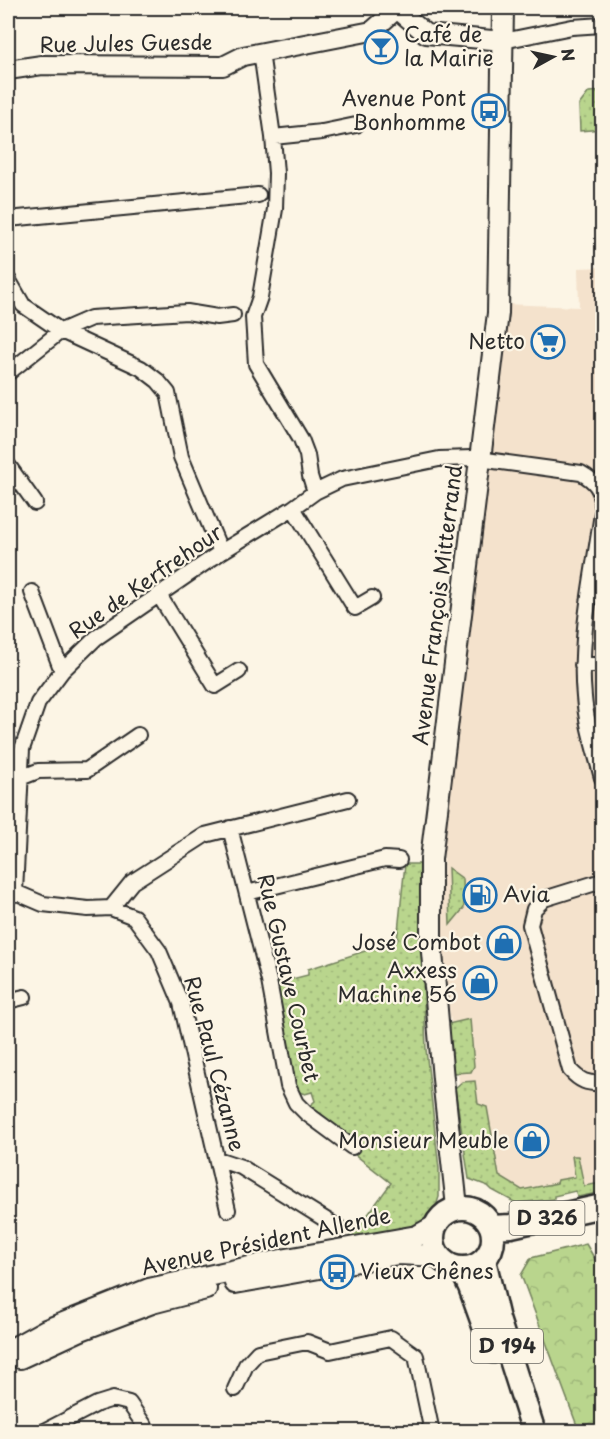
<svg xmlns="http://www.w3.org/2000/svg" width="610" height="1439" viewBox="0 0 610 1439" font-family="'Playpen Sans',sans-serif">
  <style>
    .built { fill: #f4e2cc }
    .grass { fill: url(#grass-dots); stroke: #72805c; stroke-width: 1.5 }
    .forest { fill: url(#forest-crowns); stroke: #72805c; stroke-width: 1.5 }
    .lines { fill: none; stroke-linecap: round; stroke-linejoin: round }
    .minor-casing { stroke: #2b2b2b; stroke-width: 18 }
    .tertiary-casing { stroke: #2b2b2b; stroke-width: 22 }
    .secondary-casing { stroke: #2b2b2b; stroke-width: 24 }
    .primary-casing { stroke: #2b2b2b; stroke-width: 27 }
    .minor { stroke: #fcf5e5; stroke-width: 14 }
    .tertiary { stroke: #fcf5e5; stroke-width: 18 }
    .secondary { stroke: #fcf5e5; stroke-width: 20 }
    .primary { stroke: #fcf5e5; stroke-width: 22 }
    .labels { text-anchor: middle; stroke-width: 4.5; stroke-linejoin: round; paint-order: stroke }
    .shield { fill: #fcf5e5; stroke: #6a6863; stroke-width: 1.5 }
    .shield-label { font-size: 20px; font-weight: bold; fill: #2b2b2b }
    .poi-label { font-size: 21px; fill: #2b2b2b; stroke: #fcf5e5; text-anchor: end }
    .street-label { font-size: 21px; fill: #2b2b2b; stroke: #fcf5e5 }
  </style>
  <defs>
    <pattern id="grass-dots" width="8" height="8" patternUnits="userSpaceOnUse" patternTransform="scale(1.5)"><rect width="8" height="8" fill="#b9d58d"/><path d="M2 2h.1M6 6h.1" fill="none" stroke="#9fb77a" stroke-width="1.8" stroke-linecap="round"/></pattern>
    <pattern id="forest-crowns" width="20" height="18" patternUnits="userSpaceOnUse" patternTransform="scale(1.5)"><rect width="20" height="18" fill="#b9d58d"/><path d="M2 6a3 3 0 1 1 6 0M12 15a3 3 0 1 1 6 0" fill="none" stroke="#9fb77a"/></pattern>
  </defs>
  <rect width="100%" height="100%" fill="#fcf5e5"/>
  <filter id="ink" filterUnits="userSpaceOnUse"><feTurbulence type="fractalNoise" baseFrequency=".0167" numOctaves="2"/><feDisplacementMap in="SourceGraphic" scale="12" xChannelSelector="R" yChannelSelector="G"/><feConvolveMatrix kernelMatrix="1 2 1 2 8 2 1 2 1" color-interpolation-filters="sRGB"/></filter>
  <g filter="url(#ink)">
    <path class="built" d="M602 267V1185L517 1198 472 1176 442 957 444 834 489 479 504 304 579 307 578 268Z"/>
    <path class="grass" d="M602 91V129L580 131 579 105 589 92Z
      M405 864H422L420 902 426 1049 439 1169V1197L435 1209 429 1219 419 1226 350 1239V1229L359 1227 391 1183 353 1153 359 1145 307 1108 315 1101 312 1092 305 1094 296 1091 276 983 308 975V969L397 941Z
      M448 868 463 879 464 908 450 925Z
      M470 1019 474 1066 471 1072 454 1073 451 1067 448 1024Z
      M475 1081 478 1104 487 1107 499 1176 522 1190 557 1183 558 1180 575 1177 572 1156H578L584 1186 602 1183V1192L578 1197 575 1191 554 1196V1199L516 1203 492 1190 488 1186 469 1179 455 1088 462 1082Z"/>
    <path class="forest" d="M586 1244 602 1271V1431H579L521 1275 531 1258Z"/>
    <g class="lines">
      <g class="minor-casing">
        <path id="minor" d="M503 41 572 27 602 25
          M261 52 273 137 276 173 275 209 260 297 253 317 256 364 301 439 307 455 310 476 315 492
          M273 137 322 132 356 125
          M8 219 258 195
          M8 279 23 305 61 331 141 368 158 381 168 393 181 457 221 552
          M8 373 61 331 91 318 187 312 217 317 233 315
          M8 465 35 503
          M293 508 355 608 372 598
          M602 513C594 571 578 638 584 697 586 724 595 751 602 778
          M32 592 62 671
          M159 595 215 686 239 671
          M582 665H602
          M8 777 20 778 38 771 87 770 138 735
          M230 828 269 981 288 1086 296 1103 306 1113 352 1147
          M602 881 544 899 534 909 530 925 570 1070C580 1081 587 1084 602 1083
          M15 892 43 904 88 909 111 908 134 917 159 951 181 1003 228 1210
          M247 893 385 859 399 860
          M8 898 15 892 22 749 38 703 62 671 96 638 221 552 293 508 315 492 342 479 439 459 472 458 581 473C595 481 602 489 602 505
          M111 908 132 882 205 835 348 799
          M8 1001 24 997
          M217 1159 241 1167 339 1228
          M235 1389 246 1365 258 1352 307 1342 330 1351 391 1338 416 1356 432 1432
          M43 1432 97 1404 113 1399 129 1403 149 1432"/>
      </g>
      <g class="tertiary-casing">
        <path id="tertiary" d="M397 9 426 34 503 41
          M8 70 42 65 223 66 243 56 372 31 398 8"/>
      </g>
      <g class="secondary-casing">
        <path id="secondary" d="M457 1207 443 1079 431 941V859L498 313 503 8
          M235 1283 398 1254 438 1256
          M8 1351 46 1330 149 1289 281 1260 417 1236 435 1226
          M20 1358 81 1330 152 1303 206 1289"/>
      </g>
      <g class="primary-casing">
        <path id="primary" d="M433 1238a30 30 0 1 1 60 0a30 30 0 1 1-60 0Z
          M491 1227 511 1226 602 1206
          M484 1260 498 1319 534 1432
          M461 1268 470 1287 493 1351"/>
      </g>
      <use href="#minor" class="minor"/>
      <use href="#tertiary" class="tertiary"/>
      <use href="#secondary" class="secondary"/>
      <use href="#primary" class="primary"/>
    </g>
  </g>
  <defs>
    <g id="bar-ring" transform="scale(1.725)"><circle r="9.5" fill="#fcf5e5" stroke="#1f6fb2" stroke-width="1.5"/><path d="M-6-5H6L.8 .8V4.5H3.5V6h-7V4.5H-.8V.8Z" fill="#1f6fb2"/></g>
    <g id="bus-ring" transform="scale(1.725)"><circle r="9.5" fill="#fcf5e5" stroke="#1f6fb2" stroke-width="1.5"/><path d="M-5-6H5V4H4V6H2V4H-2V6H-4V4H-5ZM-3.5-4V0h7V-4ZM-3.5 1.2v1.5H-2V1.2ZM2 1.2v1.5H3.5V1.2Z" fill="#1f6fb2"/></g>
    <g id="supermarket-ring" transform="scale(1.725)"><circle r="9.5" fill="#fcf5e5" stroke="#1f6fb2" stroke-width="1.5"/><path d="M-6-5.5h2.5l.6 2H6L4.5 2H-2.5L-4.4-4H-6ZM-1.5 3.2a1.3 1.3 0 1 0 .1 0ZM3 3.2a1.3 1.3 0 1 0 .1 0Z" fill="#1f6fb2"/></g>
    <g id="fuel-ring" transform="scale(1.725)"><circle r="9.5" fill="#fcf5e5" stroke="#1f6fb2" stroke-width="1.5"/><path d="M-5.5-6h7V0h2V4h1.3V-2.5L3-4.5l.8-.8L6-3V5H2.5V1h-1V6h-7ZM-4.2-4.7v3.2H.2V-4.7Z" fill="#1f6fb2"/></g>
    <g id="shop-ring" transform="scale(1.725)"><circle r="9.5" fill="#fcf5e5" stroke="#1f6fb2" stroke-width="1.5"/><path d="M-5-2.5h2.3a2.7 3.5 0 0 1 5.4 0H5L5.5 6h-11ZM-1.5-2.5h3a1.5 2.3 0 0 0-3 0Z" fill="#1f6fb2"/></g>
  </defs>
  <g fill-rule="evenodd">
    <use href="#bar-ring" x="381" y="47"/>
    <use href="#bus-ring" x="489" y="111"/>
    <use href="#supermarket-ring" x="548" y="342"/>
    <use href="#fuel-ring" x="480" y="895"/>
    <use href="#shop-ring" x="504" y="943"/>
    <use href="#shop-ring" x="480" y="983"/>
    <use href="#shop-ring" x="532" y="1141"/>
    <use href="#bus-ring" x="337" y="1272"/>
  </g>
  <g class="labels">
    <g class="shield">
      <rect x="509.5" y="1201" width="75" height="34" rx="4.5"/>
      <rect x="471" y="1329" width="72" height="34" rx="4.5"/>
    </g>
    <g class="shield-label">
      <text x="547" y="1225">D 326</text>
      <text x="507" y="1353">D 194</text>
    </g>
    <g class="poi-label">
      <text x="404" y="42" text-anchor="start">Café de<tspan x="404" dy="24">la Mairie</tspan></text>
      <text x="466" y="106">Avenue Pont<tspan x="466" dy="24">Bonhomme</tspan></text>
      <text x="525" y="349">Netto</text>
      <text x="503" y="902" text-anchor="start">Avia</text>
      <text x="481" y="950">José Combot</text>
      <text x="457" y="978">Axxess<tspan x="457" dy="24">Machine 56</tspan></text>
      <text x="509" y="1148">Monsieur Meuble</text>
      <text x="360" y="1279" text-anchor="start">Vieux Chênes</text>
    </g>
    <g class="street-label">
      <text transform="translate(126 44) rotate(-1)" y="7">Rue Jules Guesde</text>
      <text transform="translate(146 582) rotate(-35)" y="7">Rue de Kerfrehour</text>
      <text transform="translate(438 605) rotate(-83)" y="7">Avenue François Mitterrand</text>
      <text transform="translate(288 978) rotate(77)" y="7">Rue Gustave Courbet</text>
      <text transform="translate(214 1064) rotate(75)" y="7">Rue Paul Cézanne</text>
      <text transform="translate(266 1242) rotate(-12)" y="7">Avenue Président Allende</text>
    </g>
  </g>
  <rect width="610" height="1439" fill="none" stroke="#fcf5e5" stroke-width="30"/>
  <rect x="15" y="15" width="580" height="1409" fill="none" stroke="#2b2b2b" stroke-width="2" filter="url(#ink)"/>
  <g transform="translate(553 57) rotate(82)" stroke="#fcf5e5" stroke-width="4.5" paint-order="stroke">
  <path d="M0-4.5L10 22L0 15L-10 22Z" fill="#2b2b2b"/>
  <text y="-9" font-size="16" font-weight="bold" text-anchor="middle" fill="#2b2b2b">N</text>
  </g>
</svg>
